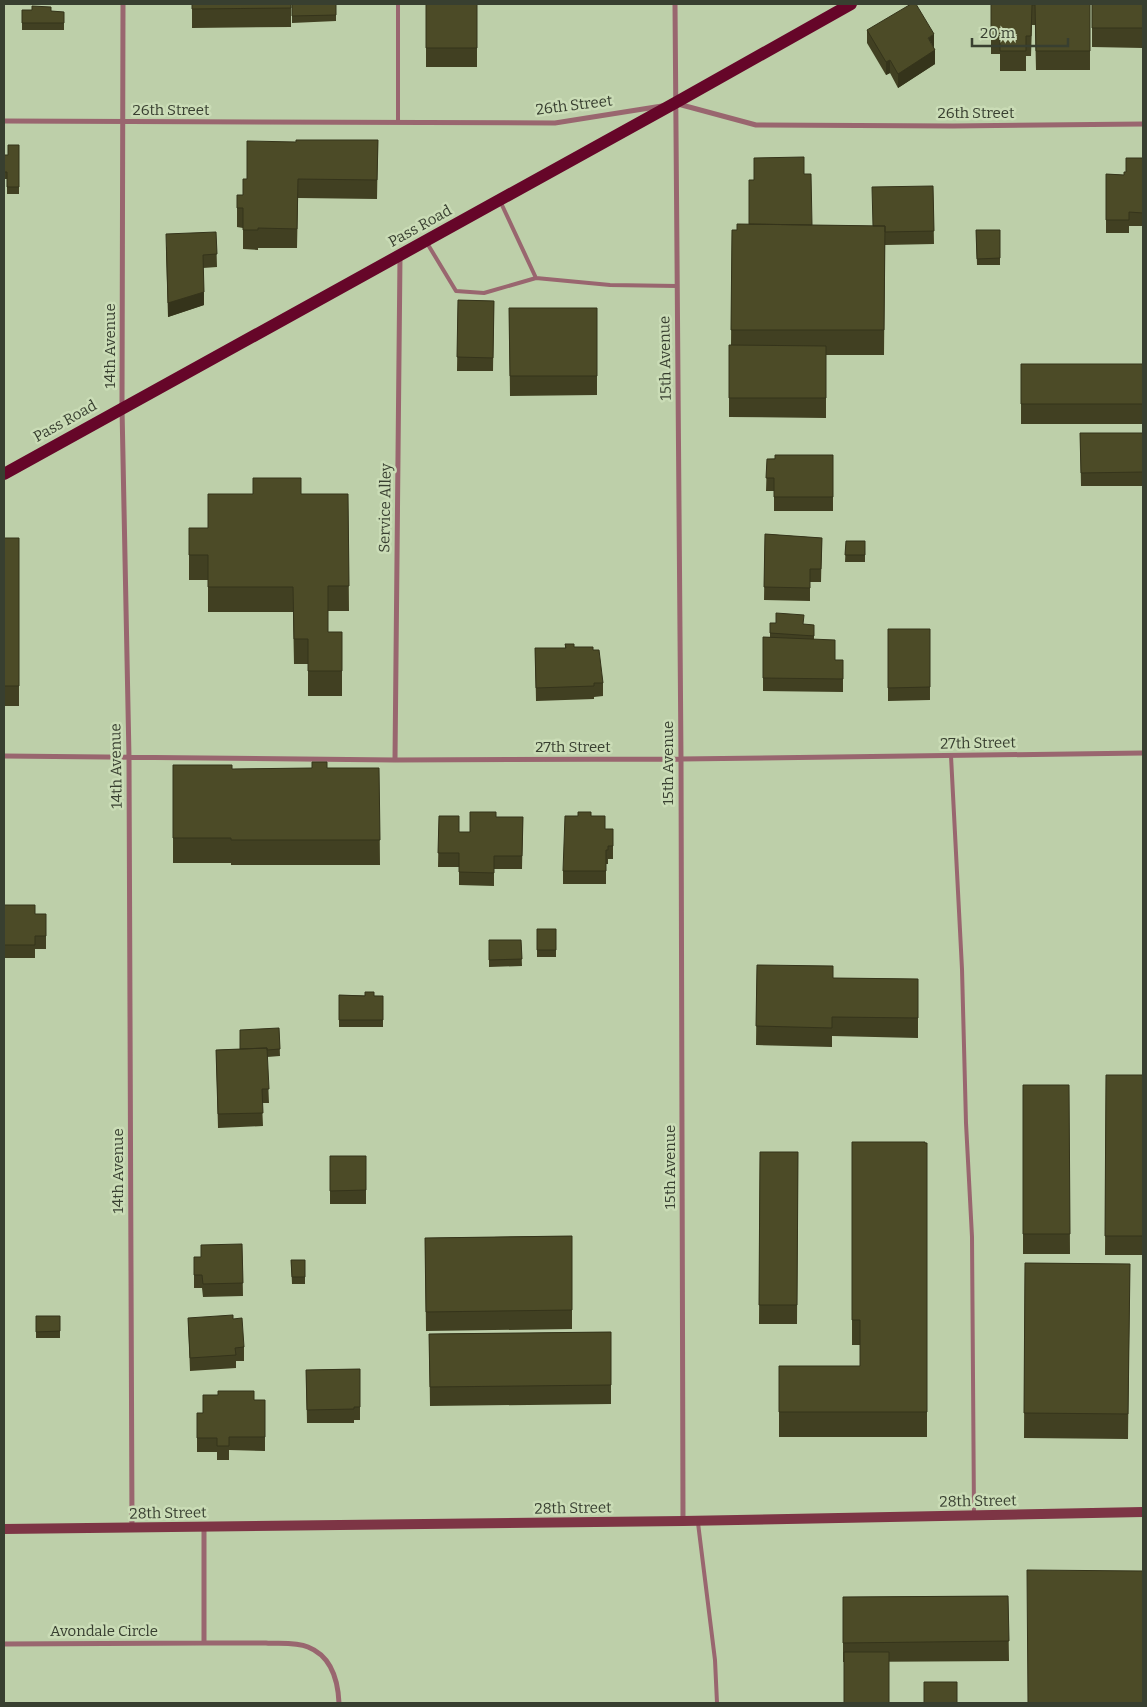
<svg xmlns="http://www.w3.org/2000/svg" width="1147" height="1707" viewBox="0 0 1147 1707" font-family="Bitter,serif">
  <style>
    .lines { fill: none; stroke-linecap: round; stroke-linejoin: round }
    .service { stroke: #99666f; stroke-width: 4 }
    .minor { stroke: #99666f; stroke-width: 5 }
    .secondary { stroke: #7d3545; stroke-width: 10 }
    .primary { stroke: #660629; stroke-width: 12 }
    .wall { fill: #414022 }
    .shaded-wall { fill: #35341b }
    .building { fill: #4c4b27; stroke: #35341b }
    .labels { text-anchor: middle; stroke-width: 5; stroke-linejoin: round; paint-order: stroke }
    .street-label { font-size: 15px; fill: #383f30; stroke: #cadcb6 }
  </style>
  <rect width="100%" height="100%" fill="#bdcfa9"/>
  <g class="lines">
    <path class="service" d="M398 122V4
      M501 203 536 278
      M427 243 456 291 484 293 536 278 610 285 677 286
      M951 756 962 969 966 1123 972 1237 974 1515
      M698 1523 715 1660 717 1703"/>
    <path class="minor" d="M123 4 122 408 129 757 132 1528
      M675 4 681 759 683 1521
      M678 104 756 125 953 126 1143 124
      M4 121 555 123 662 106
      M4 756 395 760 681 759 1143 753
      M395 760 400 256
      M204 1528V1643C225 1643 245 1643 266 1643 279 1644 296 1642 308 1647 331 1656 338 1680 339 1703
      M4 1644 204 1643"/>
    <path class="secondary" d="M4 1529 683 1521 1143 1512"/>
    <path class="primary" d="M4 474 675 103 851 4"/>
  </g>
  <path class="wall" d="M4 4H12V5H4Z
    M192 4H291V27L192 28Z
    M292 4H336V21L292 23Z
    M426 4H477V67H426Z
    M991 4H1090V70H1036L1035 25H1032L1031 56H1026V71H1000V54H991Z
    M1092 4H1143V48L1092 47Z
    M22 10 64 12V30H22Z
    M867 30 934 47 935 64 898 88 890 73 886 75 867 43Z
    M378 140 377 199 298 198 297 248H258V250L243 249V228L237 227V195H243L247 179 296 142Z
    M19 145V194H7V179H4V155H8Z
    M1143 158V226H1129V233H1106V174L1124 175 1126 172Z
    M804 174 812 225 873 226 933 186 934 244 885 245 884 355H826V418L729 417V345H731L732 230H737L749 224Z
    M976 230H1000V265H977Z
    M216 232 217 267 203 268 204 305 168 317 166 247Z
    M458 300 494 301 493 371H457Z
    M509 308H597V395L510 396Z
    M1021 364H1143V424H1021Z
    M1080 433H1143V486H1081Z
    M833 455V511H774V491H766L767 459Z
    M301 494H348L349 611H328V632H342V696H308V664H294L293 612H208V580H189V528H208Z
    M765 534 822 538 821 582H810V601L764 600Z
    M4 538H19V706H4Z
    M846 541H865V562H845Z
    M770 623 814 625V639L835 660H843V692L763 691V637H770Z
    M888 629H930V700L888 701Z
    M565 644 574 647 593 650 603 683V696L594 697V699L536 701 535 648H565Z
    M173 765 232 769 379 768 380 865H231V863H173Z
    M439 816 459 832H470L496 817H523L522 869H494V886L459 885V867H438Z
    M591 816 605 829H613V859H608V864H606V884H563V871Z
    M4 905 35 914H46V949H35V958H4Z
    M537 929H556V957H537Z
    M489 940H521L522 966 489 967Z
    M757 965 833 978 918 979V1038L832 1036V1047L756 1045Z
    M339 995 383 996V1027H339Z
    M279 1028 280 1056 267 1057 269 1103H262L263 1126 218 1128 216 1050 240 1049Z
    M1106 1075H1143V1255H1105Z
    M1023 1085H1069L1070 1254H1023Z
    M852 1142 927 1143V1437H779V1366H860V1345H852Z
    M760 1152H798L797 1324H759Z
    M330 1156H366V1204H330Z
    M572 1236V1329L426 1331 425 1238Z
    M242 1244 243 1296 203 1297 202 1288H194V1257H201Z
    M291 1260H305V1284H292Z
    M1025 1263 1130 1264 1128 1439 1024 1438Z
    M36 1316H60V1338H36Z
    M188 1318 233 1319 244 1347V1361H236V1368L190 1371Z
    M611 1332V1404L430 1406 429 1334Z
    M360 1369V1420H354V1423H307L306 1370Z
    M254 1400H265V1451L229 1450V1460H217V1452H197V1413H203Z
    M1008 1596 1009 1661 843 1662V1597Z"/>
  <path class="shaded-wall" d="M934 34V48L928 38Z
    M935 50V64L898 88V74Z
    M890 60V73L886 75V62Z
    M204 292V305L168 317V303Z"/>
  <path class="building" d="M192 4H291V8L192 9Z
    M292 4H336V15L292 16Z
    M426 4H477V48H426Z
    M911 4H916L934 34 928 38 935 50 898 74 890 60 886 62 867 30Z
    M991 4H1090V51H1036L1035 5H1032L1031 36H1026V51H1000V34H991Z
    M1092 4H1143V28H1092Z
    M32 6 51 7V11L64 12V23H22V10H32Z
    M296 140H378L377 180 298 179 297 229 258 228V230H243V208H237V195H243V179H247V141L296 142Z
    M8 145H19V187H7V172H4V155H8Z
    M804 157V174H811L812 225 749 224V180H754V158Z
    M1126 158H1143V213L1129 212V220H1106V174L1124 175V172H1126Z
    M933 186 934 231 885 232V226H873L872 187Z
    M737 224 885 226 884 330H731L732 230H737Z
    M976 230H1000V258L977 259Z
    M216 232 217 254 203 255 204 292 168 303 166 234Z
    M458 300 494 301 493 358 457 357Z
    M509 308H597V376H510Z
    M729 345 826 346V398H729Z
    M1021 364H1143V404H1021Z
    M1080 433H1143V472L1081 473Z
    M775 455H833V497H774V478H766L767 459H775Z
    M253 478H301V494H348L349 586H328V632H342V671H308V639H294L293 587H208V555H189V528H208V494H253Z
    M765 534 822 538 821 569H810V588L764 587Z
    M4 538H19V686H4Z
    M846 541H865V555H845Z
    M776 613 804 615 803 624 814 625V636L770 633V623H776Z
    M888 629H930V687L888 688Z
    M763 637 835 640V660H843V679L763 678Z
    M565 644H574V647H593V650H599L603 683H594V686L536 688 535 648H566Z
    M312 762H327V768H379L380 840H231V838H173V765H232V769L312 768Z
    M470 812H496V817H523L522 856H494V873L459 872V853H438L439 816H459V832H470Z
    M578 812H591V816H605V829H613V846H608V850H606V871H563L565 816H578Z
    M4 905H35V914H46V936H35V945H4Z
    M537 929H556V950H537Z
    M489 940H521L522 959 489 960Z
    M757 965 833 966V978L918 979V1018L832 1017V1028L756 1026Z
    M365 992H374V996H383V1020H339V995L365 996Z
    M279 1028 280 1049 267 1050V1048L240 1049V1030Z
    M267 1048 269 1089H262L263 1113 218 1114 216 1050Z
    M1106 1075H1143V1236H1105Z
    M1023 1085H1069L1070 1234H1023Z
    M852 1142H925V1143H927V1412H779V1366H860V1320H852Z
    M760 1152H798L797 1305H759Z
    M330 1156H366V1190L330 1191Z
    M572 1236V1310L426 1312 425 1238Z
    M242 1244 243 1283 203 1284 202 1275H194V1257H201V1245Z
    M291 1260H305V1277H292Z
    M1025 1263 1130 1264 1128 1414 1024 1413Z
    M233 1315V1319L242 1318 244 1347 235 1348 236 1355 190 1358 188 1318Z
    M36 1316H60V1331L36 1332Z
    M611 1332V1385L430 1387 429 1334Z
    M360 1369V1407H354V1409L307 1410 306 1370Z
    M218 1391H254V1400H265V1437H229V1446H217V1438H197V1413H203V1395H218Z
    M1027 1570 1143 1571V1703H1028Z
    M1008 1596 1009 1641 843 1643V1597Z
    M844 1652H889V1703H844Z
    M924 1682H957V1703H924Z"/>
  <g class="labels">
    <g class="street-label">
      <text transform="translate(574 105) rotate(-7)" y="5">26th Street</text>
      <text x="171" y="115">26th Street</text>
      <text x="976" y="118">26th Street</text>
      <text transform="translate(420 226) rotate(-29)" y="5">Pass Road</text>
      <text transform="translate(110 346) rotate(-90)" y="5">14th Avenue</text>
      <text transform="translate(665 358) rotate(-91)" y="5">15th Avenue</text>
      <text transform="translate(65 421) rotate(-29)" y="5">Pass Road</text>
      <text transform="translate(385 508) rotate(-89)" y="5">Service Alley</text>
      <text transform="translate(978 743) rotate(-1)" y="5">27th Street</text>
      <text x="573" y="752">27th Street</text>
      <text transform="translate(668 763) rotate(-90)" y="5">15th Avenue</text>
      <text transform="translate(116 766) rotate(-91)" y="5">14th Avenue</text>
      <text transform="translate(670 1167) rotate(-90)" y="5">15th Avenue</text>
      <text transform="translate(118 1171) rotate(-90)" y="5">14th Avenue</text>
      <text transform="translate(978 1501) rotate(-1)" y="5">28th Street</text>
      <text transform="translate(573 1508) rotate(-1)" y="5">28th Street</text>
      <text transform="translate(168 1513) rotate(-1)" y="5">28th Street</text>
      <text x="104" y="1636">Avondale Circle</text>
    </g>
  </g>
  <rect width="1147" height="1707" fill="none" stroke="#383f30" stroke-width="10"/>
  <path d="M972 38v8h96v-8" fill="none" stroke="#383f30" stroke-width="2.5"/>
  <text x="980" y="38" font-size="15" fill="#383f30" stroke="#cadcb6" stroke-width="4" paint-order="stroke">20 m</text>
</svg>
